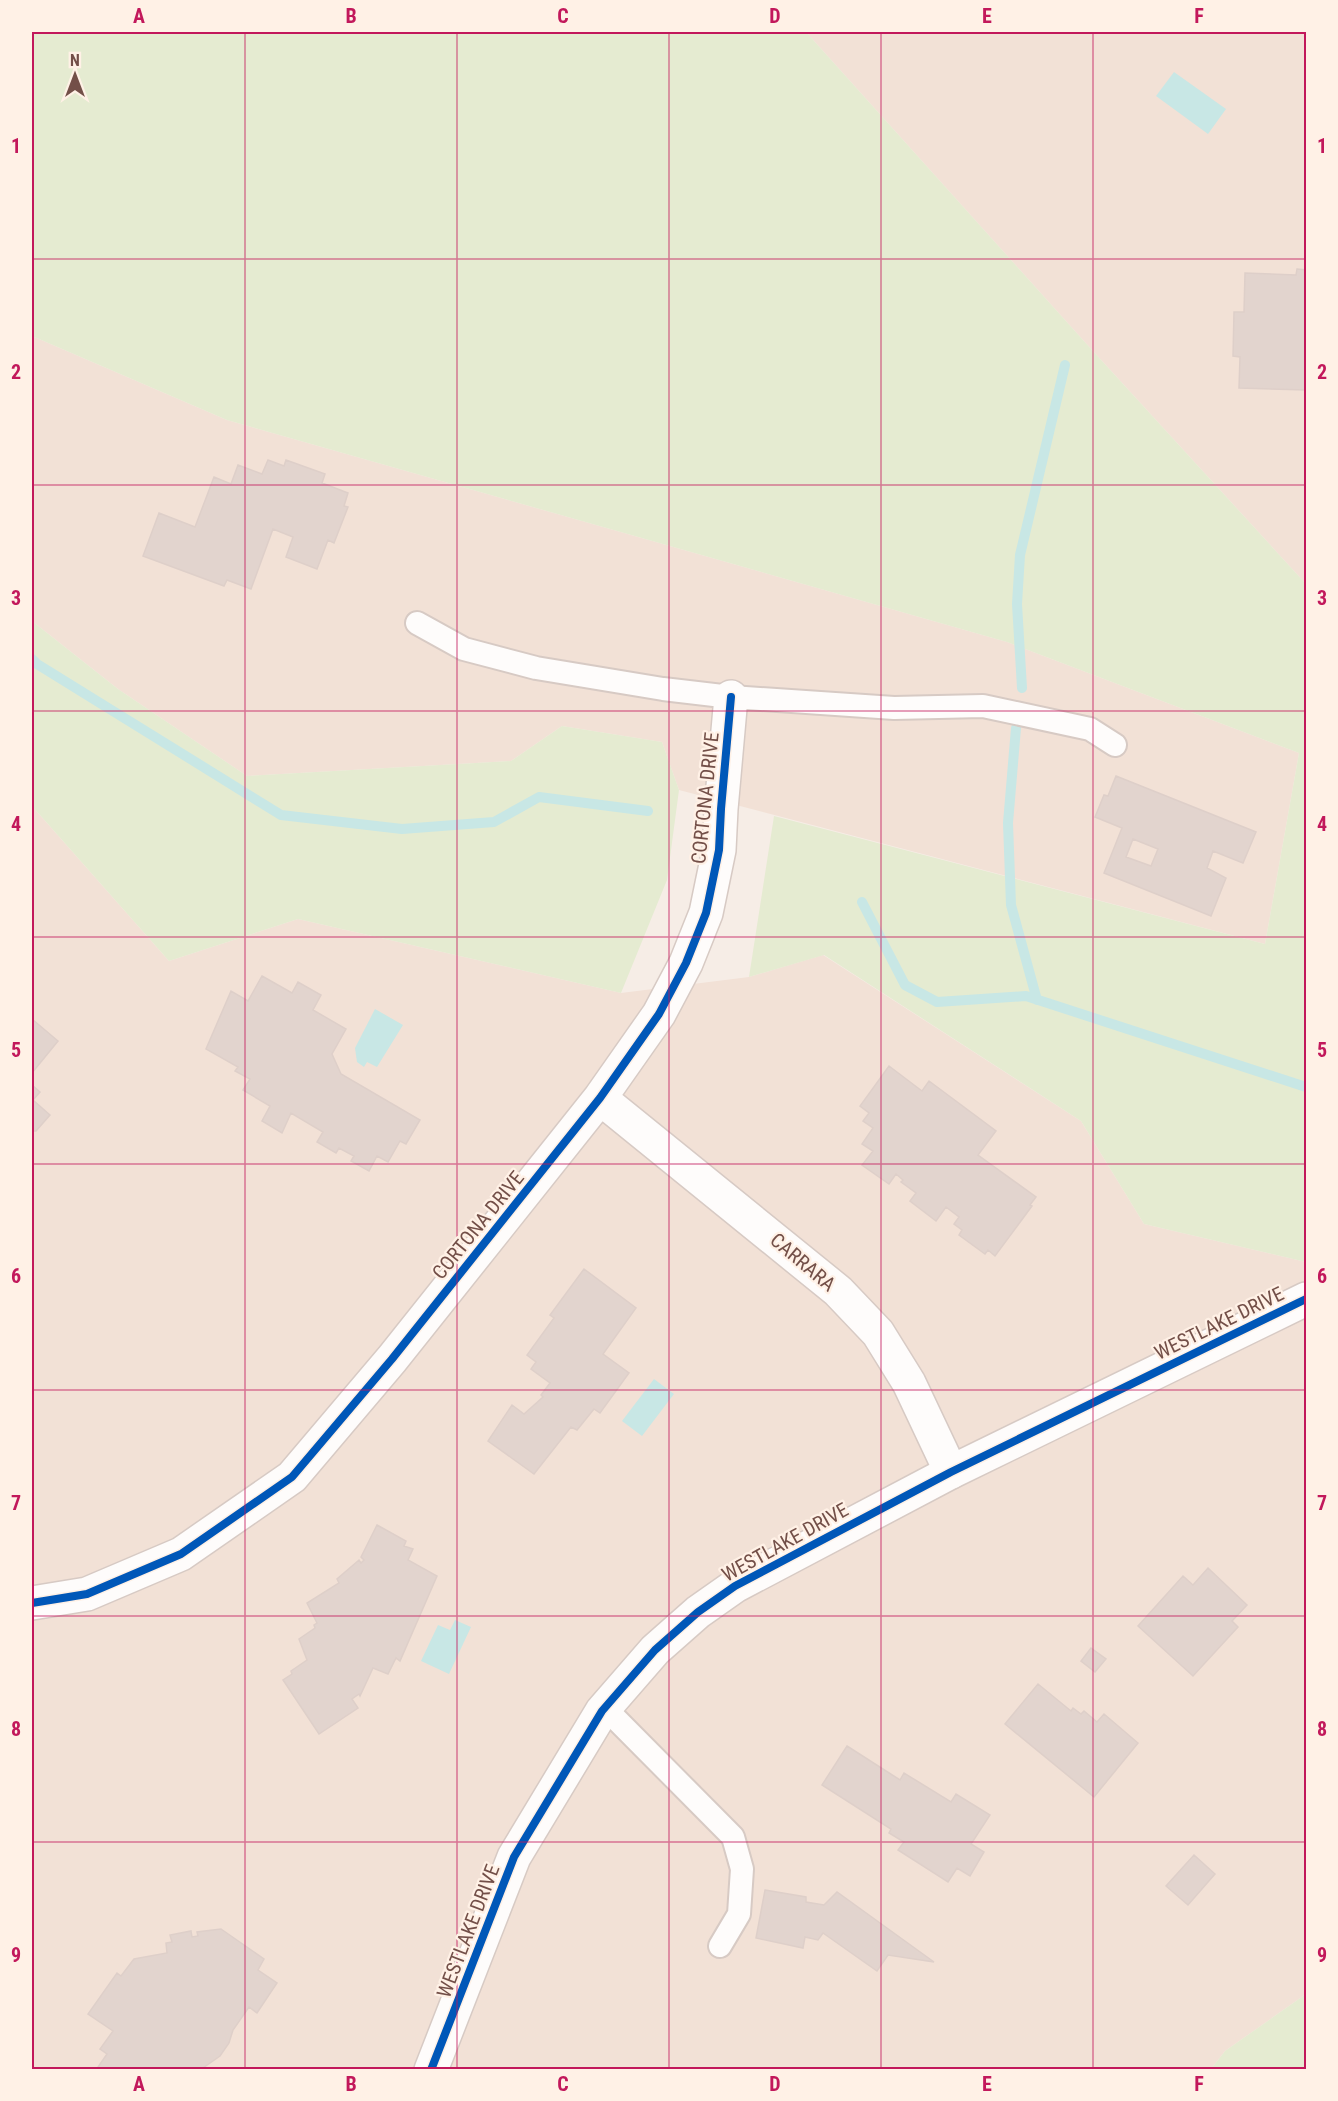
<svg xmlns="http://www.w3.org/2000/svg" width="1338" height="2101" viewBox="0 0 1338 2101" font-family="'Roboto Condensed',sans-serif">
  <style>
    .residential { fill: #f2e1d6 }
    .green { fill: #e5ebd1 }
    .water { fill: #c8e7e5 }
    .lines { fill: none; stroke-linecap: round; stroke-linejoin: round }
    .stream { stroke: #c8e7e5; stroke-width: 10 }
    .building { fill: #e2d4ce; stroke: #decfc9; stroke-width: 1.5; fill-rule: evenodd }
    .service-casing { stroke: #d7cac4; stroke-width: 26 }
    .minor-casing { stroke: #d7cac4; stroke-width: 36 }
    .tertiary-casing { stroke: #d7cac4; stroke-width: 36 }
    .service { stroke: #fefcfb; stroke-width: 22 }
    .minor { stroke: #fefcfb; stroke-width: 33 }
    .tertiary { stroke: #fefcfb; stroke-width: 33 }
    .cycleway-casing { stroke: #fff1e6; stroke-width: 11 }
    .cycleway { stroke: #0057b8; stroke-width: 8 }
    .grid { fill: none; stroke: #c2185b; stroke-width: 1.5; stroke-opacity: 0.55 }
    .labels { text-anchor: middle; stroke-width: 4.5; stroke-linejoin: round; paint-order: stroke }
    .street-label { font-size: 20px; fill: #734f48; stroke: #fff1e6 }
    .neatline { fill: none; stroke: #c2185b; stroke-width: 2 }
    .grid-label { font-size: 20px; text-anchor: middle; font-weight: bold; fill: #c2185b }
  </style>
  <rect width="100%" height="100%" fill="#f6ede6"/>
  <path class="residential" d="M806 32H1306V584L1092 350Z
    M32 336 227 420 1007 642 1299 753 1265 944 679 790 662 742 562 726 511 761 247 776 118 689 32 621Z
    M32 806 169 961 298 919 621 993 749 977 823 955 1081 1121 1144 1224 1306 1262V1994L1225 2051 1211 2069H32Z"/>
  <path class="green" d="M32 32H806L1092 350 1306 584V1262L1144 1224 1081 1121 824 955 749 977 774 816 1265 944 1299 753 1007 642 227 420 32 336Z
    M32 621 118 689 247 776 511 761 562 726 662 742 679 790 667 880 621 993 298 919 169 961 32 806Z
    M1306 1994V2069H1211L1225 2051Z"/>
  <path class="water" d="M1174 72 1226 109 1208 134 1156 96Z
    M375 1009 403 1025 377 1067 367 1062 364 1067 357 1062 355 1048Z
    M654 1379 674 1394 642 1436 622 1421Z
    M455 1620 471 1627 449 1674 421 1661 438 1625 450 1630Z"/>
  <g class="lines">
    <path class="stream" d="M32 659 37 664 281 815 402 829 494 822 539 797 648 811
      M1022 688 1017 604 1020 555 1065 365
      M1016 728 1008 823 1011 905 1037 1000
      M862 902 905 985 937 1002 1026 996 1306 1087"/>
  </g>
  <path class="building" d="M1297 269 1306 270V390L1239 388 1240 357 1233 356 1234 312H1244L1245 273 1296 275Z
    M268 460 284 466 286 460 325 474 322 483 348 493 344 506 348 507 334 543 328 540 317 569 286 557 293 537 273 529 251 589 227 580 224 586 143 556 159 513 195 527 214 477 231 484 238 465 262 474Z
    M1116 776 1256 832 1243 863 1213 851 1207 868 1226 878 1211 916 1104 873 1122 828 1095 817 1104 795 1108 796ZM1133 839 1158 849 1151 866 1126 857Z
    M262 976 292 993 298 982 321 995 313 1010 346 1029 332 1054 341 1074 420 1120 406 1144 400 1141 388 1162 377 1156 369 1171 351 1161 354 1156 339 1148 336 1153 317 1142 323 1132 291 1113 282 1133 262 1121 270 1106 243 1090 250 1079 235 1071 238 1067 206 1049 231 991 248 1001Z
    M32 1019 58 1041 32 1073Z
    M889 1066 922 1091 929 1081 996 1131 978 1155 1036 1197 1030 1205 1032 1206 995 1256 988 1250 985 1254 959 1235 962 1230 954 1224 959 1217 946 1207 936 1221 910 1201 916 1193 901 1182 903 1180 896 1174 889 1184 862 1165 873 1151 862 1144 873 1128 863 1121 869 1113 860 1106Z
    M32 1085 40 1092 33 1100 50 1115 36 1131H32Z
    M584 1269 636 1308 603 1354 629 1373 600 1413 594 1409 577 1430 571 1427 534 1474 488 1441 512 1405 524 1414 543 1397 541 1395 550 1383 531 1369 536 1362 527 1355 554 1318 550 1315Z
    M377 1525 406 1541 404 1546 413 1549 408 1560 437 1576 400 1661 396 1658 388 1674 373 1668 360 1696 359 1694 352 1699 358 1708 319 1734 283 1680 292 1674 291 1671 307 1660 299 1639 315 1628 314 1625 317 1623 307 1603 339 1583 337 1579 359 1560 361 1563 364 1560 361 1557Z
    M1208 1568 1247 1605 1232 1621 1238 1627 1193 1676 1138 1626 1183 1576 1193 1585Z
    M1091 1648 1106 1659 1095 1672 1081 1661Z
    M1038 1684 1071 1711 1073 1708 1081 1714 1084 1711 1097 1722 1104 1714 1138 1743 1094 1797 1005 1724Z
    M847 1746 900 1780 904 1773 951 1802 956 1794 990 1815 971 1844 984 1852 970 1876 957 1868 948 1882 898 1850 904 1842 889 1833 891 1829 822 1785Z
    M1194 1855 1215 1874 1188 1905 1166 1886Z
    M765 1890 806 1897V1902L824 1905 837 1892 934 1962 888 1955 877 1971 823 1933 818 1940 805 1937 803 1948 756 1938Z
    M221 1929 264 1959 258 1970 277 1983 257 2013 249 2007 233 2030 229 2043 220 2056 200 2070H96L107 2054 100 2049 113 2031 88 2014 117 1973 121 1976 134 1959 167 1953 166 1943 172 1942 170 1935 191 1931 192 1937 198 1936 197 1932Z"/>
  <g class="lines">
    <g class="service-casing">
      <path id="service" d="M417 623 464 649 536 668 663 689 731 697 894 708 983 706 1090 729 1115 745
        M605 1708 733 1837 742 1869 739 1914 720 1946"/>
    </g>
    <g class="minor-casing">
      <path id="minor" d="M600 1098 838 1291 878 1333 909 1383 951 1472
        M32 1603 87 1594 181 1554 292 1477 392 1359 600 1098 659 1014 686 963 706 913 719 850 721 809 731 697"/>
    </g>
    <g class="tertiary-casing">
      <path id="tertiary" d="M431 2070 514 1857 602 1711 655 1650 698 1612 735 1586 951 1472 1306 1299"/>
    </g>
    <use href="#service" class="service"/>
    <use href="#minor" class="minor"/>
    <use href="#tertiary" class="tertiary"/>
    <g class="cycleway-casing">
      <path id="cycleway" d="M32 1603 87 1594 181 1554 292 1477 392 1359 600 1098 659 1014 686 963 706 913 719 850 721 809 731 697
        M431 2070 514 1857 602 1711 655 1650 698 1612 735 1586 951 1472 1306 1299"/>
    </g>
    <use href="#cycleway" class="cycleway"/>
  </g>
  <path class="grid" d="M245 32V2070M457 32V2070M669 32V2070M881 32V2070M1093 32V2070M32 259H1306M32 485H1306M32 711H1306M32 937H1306M32 1164H1306M32 1390H1306M32 1616H1306M32 1842H1306"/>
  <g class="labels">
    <g class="street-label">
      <text transform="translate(705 798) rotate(-84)" y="7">CORTONA DRIVE</text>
      <text transform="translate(478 1225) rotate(-51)" y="7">CORTONA DRIVE</text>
      <text transform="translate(803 1262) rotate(40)" y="7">CARRARA</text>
      <text transform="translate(1219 1323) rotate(-26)" y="7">WESTLAKE DRIVE</text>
      <text transform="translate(785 1542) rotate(-29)" y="7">WESTLAKE DRIVE</text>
      <text transform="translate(468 1931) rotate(-69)" y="7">WESTLAKE DRIVE</text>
    </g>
  </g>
  <rect width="1338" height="2101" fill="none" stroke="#fff1e6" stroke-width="66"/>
  <g transform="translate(75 75)" stroke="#fff1e6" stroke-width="4.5" paint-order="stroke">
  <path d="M0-4.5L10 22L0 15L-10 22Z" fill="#734f48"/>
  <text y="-9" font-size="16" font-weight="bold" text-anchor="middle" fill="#734f48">N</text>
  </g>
  <rect x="33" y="33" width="1272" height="2035" class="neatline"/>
  <g class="grid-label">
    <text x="139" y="23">A</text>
    <text x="351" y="23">B</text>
    <text x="563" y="23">C</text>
    <text x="775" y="23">D</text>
    <text x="987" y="23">E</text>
    <text x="1199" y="23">F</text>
    <text x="16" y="153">1</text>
    <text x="1322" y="153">1</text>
    <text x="16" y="379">2</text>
    <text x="1322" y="379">2</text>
    <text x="16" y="605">3</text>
    <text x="1322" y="605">3</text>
    <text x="16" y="831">4</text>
    <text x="1322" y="831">4</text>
    <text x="16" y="1057">5</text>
    <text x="1322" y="1057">5</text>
    <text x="16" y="1283">6</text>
    <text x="1322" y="1283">6</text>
    <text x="16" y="1510">7</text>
    <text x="1322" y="1510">7</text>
    <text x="16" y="1736">8</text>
    <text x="1322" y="1736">8</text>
    <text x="16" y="1962">9</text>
    <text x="1322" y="1962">9</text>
    <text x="139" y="2091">A</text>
    <text x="351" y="2091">B</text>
    <text x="563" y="2091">C</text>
    <text x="775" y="2091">D</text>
    <text x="987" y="2091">E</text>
    <text x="1199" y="2091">F</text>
  </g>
</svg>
